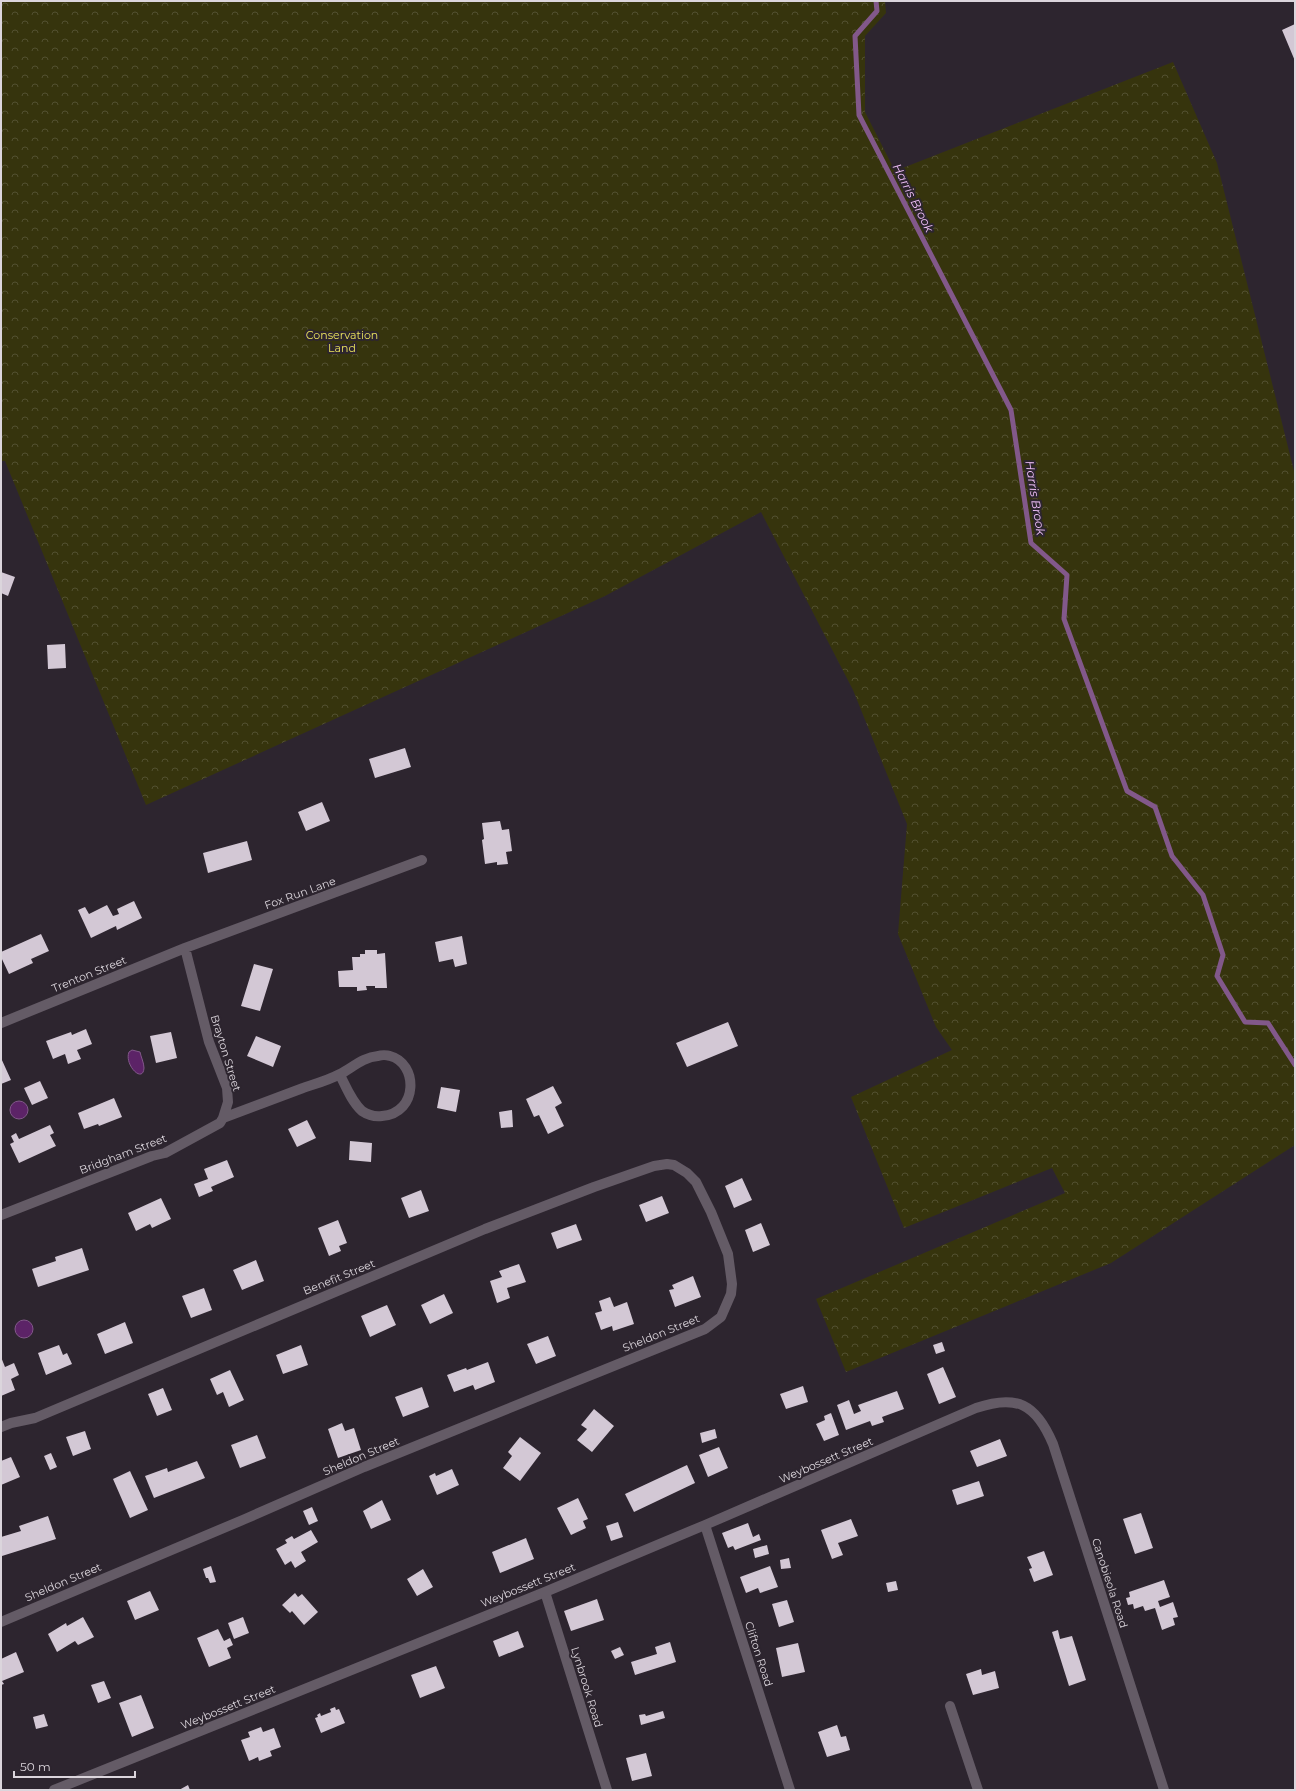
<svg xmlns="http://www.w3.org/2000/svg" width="1296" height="1791" viewBox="0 0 1296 1791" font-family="Montserrat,sans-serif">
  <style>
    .park { fill: url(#park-crowns) }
    .water { fill: #5c2367; stroke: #82588a }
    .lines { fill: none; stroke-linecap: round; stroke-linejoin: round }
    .stream { stroke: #82588a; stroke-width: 5 }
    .building { fill: #d3c8d5 }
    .minor { stroke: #645b66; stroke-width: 10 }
    .labels { text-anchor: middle; stroke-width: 4; stroke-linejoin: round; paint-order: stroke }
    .park-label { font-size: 11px; fill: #eae35c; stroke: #2d252f }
    .street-label { font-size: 11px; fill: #dbd5dc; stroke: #2d252f }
    .water-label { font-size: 12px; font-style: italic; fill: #eebef7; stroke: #2d252f }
  </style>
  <defs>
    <pattern id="park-crowns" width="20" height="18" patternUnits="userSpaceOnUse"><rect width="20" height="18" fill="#36340d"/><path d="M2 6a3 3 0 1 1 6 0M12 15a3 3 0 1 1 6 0" fill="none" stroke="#525030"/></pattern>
  </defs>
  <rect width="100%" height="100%" fill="#2d252f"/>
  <path class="park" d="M1 1H885L886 13 865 36V112L895 171 1173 62 1217 163 1295 475V1145L1111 1263 846 1372 816 1299 1065 1193 1052 1168 904 1228 851 1097 952 1050 936 1027 898 934 907 824 853 690 761 512 605 596 146 805 5 461H1Z"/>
  <path class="water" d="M132 1050 140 1052C141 1057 144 1063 144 1068 143 1084 124 1065 129 1052Z
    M10 1110a9 9 0 1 1 18 0a9 9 0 1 1-18 0Z
    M15 1329a9 9 0 1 1 18 0a9 9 0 1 1-18 0Z"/>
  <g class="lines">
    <path class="stream" d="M876 1 877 11 855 36 859 115 1011 410 1031 543 1067 575 1064 619 1127 791 1155 807 1172 856 1203 895 1223 955 1217 976 1245 1022 1268 1023 1295 1065"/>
  </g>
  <path class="building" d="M1295 24V61L1282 30Z
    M1 572 15 577 8 596 1 593Z
    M65 644 66 668 48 669 47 645Z
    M405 748 411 767 375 778 369 759Z
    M322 802 330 821 306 831 298 812Z
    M500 821 502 830 509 829 512 851 506 852 508 864 497 865V862L485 864 482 840 484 839 482 823Z
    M247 841 252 860 208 873 203 853Z
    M134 901 142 918 117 930 116 926 91 938 78 910 85 907 89 914 107 905 113 916 119 914 117 909Z
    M41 934 49 951 31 959 33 963 9 974 1 957V952Z
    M462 936 467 964 455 967 453 959 439 962 435 942Z
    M365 950H377V954L385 953 387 988H375V986H366L367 990 357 991V987H339L338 971 353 970 352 957H360V954H365Z
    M254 964 273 969 260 1011 241 1006Z
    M728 1022 738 1046 687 1067 676 1043Z
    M86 1029 92 1044 77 1050 81 1059 68 1064 65 1054 53 1059 46 1041 71 1032 72 1035Z
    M171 1032 177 1058 156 1063 150 1036Z
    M256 1036 281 1046 273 1067 247 1056Z
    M1 1058 11 1080 1 1084Z
    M40 1081 48 1098 32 1105 24 1088Z
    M553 1086 562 1103 555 1107 564 1126 548 1134 539 1115 534 1117 526 1099Z
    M441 1087 460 1090 456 1112 437 1108Z
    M114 1098 122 1117 99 1126 98 1124 84 1129 78 1113Z
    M512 1110 513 1127 501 1128 499 1112Z
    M307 1120 316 1138 297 1147 288 1129Z
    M50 1125 54 1133 50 1135 56 1146 19 1163 10 1144 14 1142 11 1136 16 1133 19 1139Z
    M350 1141 372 1143 371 1162 349 1160Z
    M227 1160 234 1177 211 1187 213 1191 199 1197 194 1184 208 1179 204 1169Z
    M742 1178 752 1200 734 1208 725 1186Z
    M421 1190 429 1211 409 1218 401 1198Z
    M662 1196 669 1213 646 1222 639 1205Z
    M161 1198 171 1219 152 1228 150 1224 136 1231 128 1213Z
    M338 1220 347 1243 339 1246 341 1251 329 1256 318 1228Z
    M761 1223 770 1245 753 1252 745 1230Z
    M576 1224 582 1240 557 1249 551 1233Z
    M82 1248 89 1270 38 1287 32 1269 56 1261 55 1257Z
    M256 1260 264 1281 242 1290 233 1270Z
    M519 1264 526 1282 507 1288 510 1298 497 1303 490 1281 502 1277 499 1271Z
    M693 1276 701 1297 675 1307 669 1290 674 1289 672 1285Z
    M204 1288 212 1310 191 1318 182 1296Z
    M444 1294 453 1313 430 1324 421 1305Z
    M610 1297 614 1307 627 1302 634 1324 613 1331 612 1326 601 1330 595 1313 602 1311 599 1301Z
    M387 1305 396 1325 370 1337 361 1316Z
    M125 1322 133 1343 105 1354 97 1334Z
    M548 1336 556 1356 536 1364 527 1344Z
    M942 1342 945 1351 936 1354 933 1345Z
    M59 1345 63 1355 67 1353 72 1364 46 1375 38 1353Z
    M301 1345 308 1365 283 1374 276 1355Z
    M1 1357 5 1367 14 1363 19 1375 11 1379 15 1390 1 1396Z
    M488 1362 495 1382 475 1390 473 1385 454 1392 447 1375 466 1368 467 1370Z
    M943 1367 956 1397 939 1404 927 1374Z
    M230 1370 244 1400 229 1407 223 1392 217 1395 210 1379Z
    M803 1386 808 1402 786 1409 780 1394Z
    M422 1387 429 1407 403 1417 395 1397Z
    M163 1388 172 1410 157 1416 148 1394Z
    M897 1391 904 1409 882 1417 884 1422 872 1426 870 1421 846 1430 837 1405 849 1400 854 1414 861 1411 858 1405Z
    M594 1409 614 1426 592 1452 577 1440 587 1429 581 1425Z
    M831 1413 839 1435 824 1441 816 1424 825 1420 824 1416Z
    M342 1423 345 1431 354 1428 361 1450 338 1458 328 1429Z
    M715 1429 717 1438 702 1443 700 1433Z
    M85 1431 91 1449 73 1456 66 1437Z
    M257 1435 266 1458 240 1468 231 1445Z
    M520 1437 541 1453 520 1481 503 1468 512 1456 508 1452Z
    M1000 1439 1007 1456 977 1467 970 1451Z
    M719 1447 728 1468 708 1477 699 1455Z
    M51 1453 57 1467 50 1470 44 1456Z
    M11 1457 20 1477 1 1485V1461Z
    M197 1461 205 1478 154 1498 145 1476 167 1468 168 1472Z
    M687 1465 695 1483 634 1512 625 1494Z
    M452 1469 459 1485 437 1495 429 1476 435 1473 436 1476Z
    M130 1471 148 1510 130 1518 113 1479Z
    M979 1481 984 1496 957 1505 952 1490Z
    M578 1498 588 1519 583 1521 586 1528 571 1535 557 1508Z
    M382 1500 391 1520 371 1529 363 1511Z
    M312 1507 318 1521 309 1525 303 1511Z
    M1141 1513 1153 1548 1135 1554 1123 1519Z
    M48 1516 56 1539 2 1556 1 1537 21 1531 19 1526Z
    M851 1519 858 1536 838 1543 843 1555 832 1559 821 1530Z
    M618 1522 623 1537 611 1541 606 1526Z
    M748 1523 753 1537 759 1534 761 1540 735 1550 733 1546 728 1548 722 1533Z
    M311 1530 318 1542 301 1552 306 1561 295 1568 291 1561 285 1565 276 1549 287 1543 285 1540 292 1536 294 1539Z
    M526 1538 534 1559 500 1573 492 1552Z
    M767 1545 769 1554 755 1558 753 1549Z
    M1044 1551 1053 1575 1034 1582 1029 1569 1032 1568 1027 1557Z
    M789 1558 791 1568 781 1569 780 1560Z
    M211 1566 216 1582 210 1583 208 1578H206L203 1569Z
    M770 1566 778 1587 760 1593 758 1588 746 1593 740 1577Z
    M423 1569 433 1587 417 1596 407 1579Z
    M1164 1580 1170 1597 1158 1601 1160 1607 1173 1602 1178 1617 1173 1618 1175 1625 1162 1630 1155 1608 1145 1611 1143 1606 1134 1609 1133 1604 1128 1605 1126 1598 1130 1597 1129 1592Z
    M896 1581 898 1590 888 1592 886 1583Z
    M150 1591 159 1610 135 1620 127 1601Z
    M295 1593 298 1597 302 1594 318 1612 304 1625 292 1611 290 1613 282 1605Z
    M597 1599 604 1620 571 1631 564 1611Z
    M787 1600 794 1622 779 1627 772 1604Z
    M83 1617 94 1637 78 1645 75 1641 57 1652 48 1634 66 1623 67 1626Z
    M243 1617 249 1633 234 1639 228 1623Z
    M218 1629 224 1641 230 1638 233 1645 227 1648 231 1658 209 1667 197 1638Z
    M1058 1630 1060 1639 1072 1636 1086 1680 1069 1686 1052 1632Z
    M518 1631 524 1647 499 1657 493 1641Z
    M670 1642 676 1662 635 1675 631 1662 657 1654 655 1647Z
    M798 1643 805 1672 782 1677 776 1648Z
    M620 1647 624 1655 615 1659 611 1651Z
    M16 1652 24 1672 2 1681 4 1684 1 1685V1659Z
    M436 1666 445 1688 420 1698 411 1675Z
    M981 1669 982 1675 995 1671 999 1688 973 1695 966 1674Z
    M104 1681 111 1698 98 1703 91 1685Z
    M141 1695 154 1728 132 1737 119 1703Z
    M335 1707 336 1710 339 1709 345 1723 321 1733 315 1718 318 1717 317 1715 320 1713 321 1716 331 1712 330 1709Z
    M663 1711 665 1718 641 1725 639 1715 645 1714 646 1716Z
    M44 1714 48 1726 36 1729 33 1717Z
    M837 1725 841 1737 846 1736 850 1750 827 1757 818 1732Z
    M261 1727 263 1732 274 1728 281 1747 270 1751 272 1756 259 1761 258 1757 249 1761 241 1740 250 1737 248 1732Z
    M646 1753 652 1776 632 1781 626 1758Z
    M188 1785 190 1790H179Z"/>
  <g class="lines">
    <path class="minor" d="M185 948 209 1042 227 1088 228 1102 223 1118
      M1 1023 185 948 422 860
      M1 1215 152 1156 165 1153 220 1123 223 1118C249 1108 276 1098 303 1088 315 1084 329 1080 340 1074 352 1068 363 1057 378 1056 381 1055 387 1055 390 1056 418 1063 419 1113 382 1116 375 1117 368 1115 362 1111 352 1102 346 1087 340 1075
      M1 1427 11 1423 35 1418 485 1229 594 1187 654 1166 667 1164 674 1165 687 1173 696 1182 711 1212 728 1254 732 1284 731 1294 721 1317 705 1329 364 1467 245 1519 1 1622
      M705 1525 790 1790
      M545 1592 607 1790
      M950 1706 978 1790
      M54 1790 545 1592 705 1525 976 1408C1017 1394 1036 1404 1053 1444L1164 1790"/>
  </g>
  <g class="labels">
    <g class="park-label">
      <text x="342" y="339">Conservation<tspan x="342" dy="13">Land</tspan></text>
    </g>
    <g class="street-label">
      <text transform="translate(300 893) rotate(-20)" y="4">Fox Run Lane</text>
      <text transform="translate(89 974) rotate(-22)" y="4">Trenton Street</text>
      <text transform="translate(226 1053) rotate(73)" y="4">Brayton Street</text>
      <text transform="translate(123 1154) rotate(-21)" y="4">Bridgham Street</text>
      <text transform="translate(339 1277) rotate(-22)" y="4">Benefit Street</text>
      <text transform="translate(661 1333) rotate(-22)" y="4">Sheldon Street</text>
      <text transform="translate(361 1456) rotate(-23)" y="4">Sheldon Street</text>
      <text transform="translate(826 1460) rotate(-23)" y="4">Weybossett Street</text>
      <text transform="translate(63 1582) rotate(-23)" y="4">Sheldon Street</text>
      <text transform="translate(1110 1583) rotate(72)" y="4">Canobieola Road</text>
      <text transform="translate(528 1585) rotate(-22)" y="4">Weybossett Street</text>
      <text transform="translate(759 1654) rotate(72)" y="4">Clifton Road</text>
      <text transform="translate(587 1687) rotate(73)" y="4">Lynbrook Road</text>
      <text transform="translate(228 1707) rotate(-22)" y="4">Weybossett Street</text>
    </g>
    <g class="water-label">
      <text transform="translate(913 198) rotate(63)" y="4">Harris Brook</text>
      <text transform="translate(1035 498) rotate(81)" y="4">Harris Brook</text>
    </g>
  </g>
  <rect width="1296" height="1791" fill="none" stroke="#dbd5dc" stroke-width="4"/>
  <path d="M14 1771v6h121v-6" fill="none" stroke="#dbd5dc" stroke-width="2"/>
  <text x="20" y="1771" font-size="12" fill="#dbd5dc" stroke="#2d252f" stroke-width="3" paint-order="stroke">50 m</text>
</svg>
